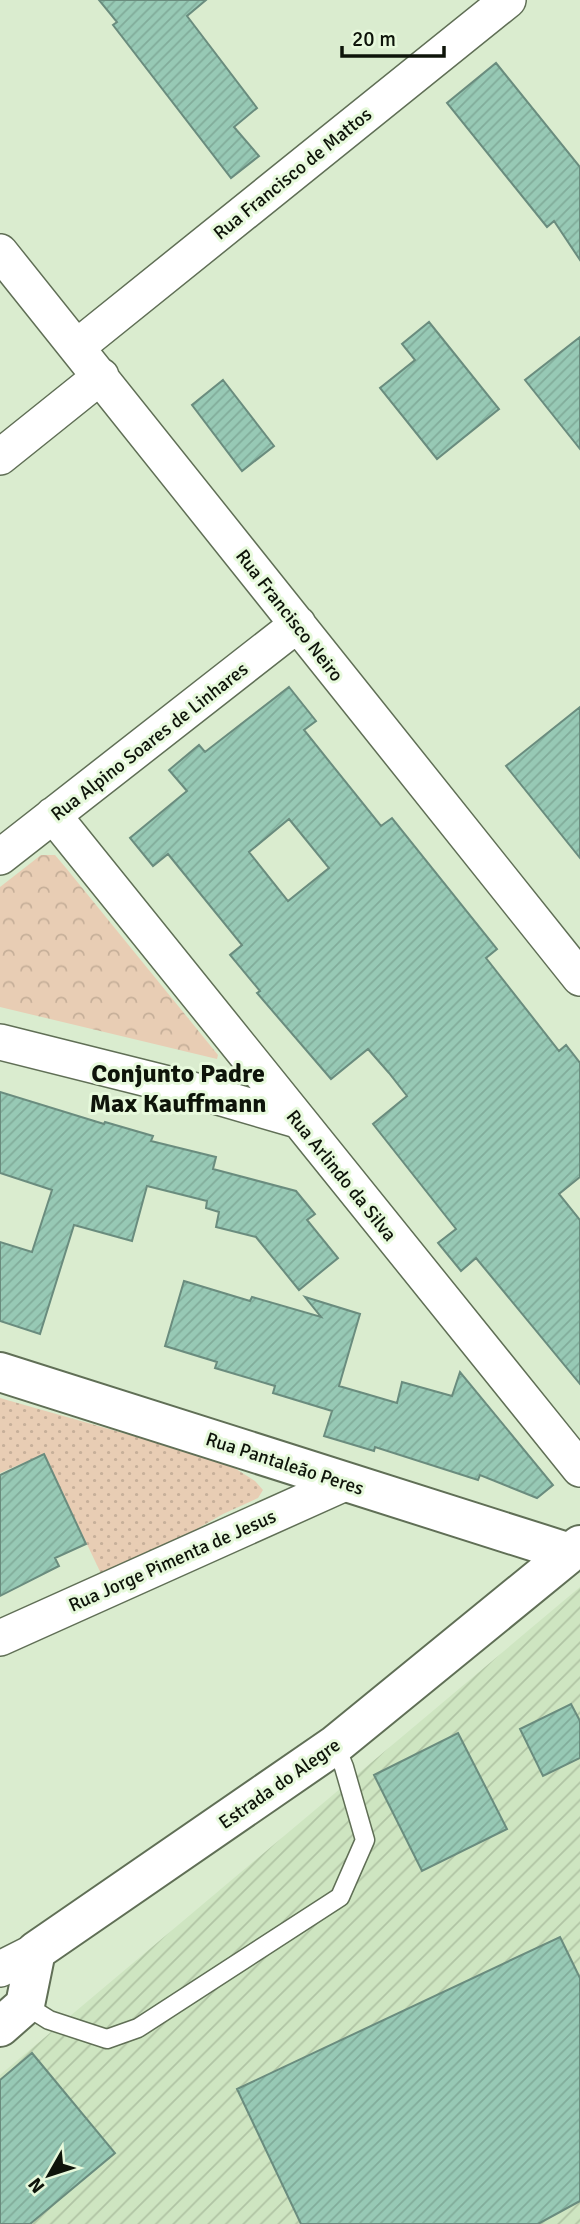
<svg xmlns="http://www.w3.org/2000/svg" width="580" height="2224" viewBox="0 0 580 2224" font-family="Signika,sans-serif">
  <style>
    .industrial { fill: url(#industrial-furrows) }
    .grass { fill: url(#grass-dots) }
    .park { fill: url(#park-crowns) }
    .building { fill: url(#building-hatch); stroke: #6a8c7e; stroke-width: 2; fill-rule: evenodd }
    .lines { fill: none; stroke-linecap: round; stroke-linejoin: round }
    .service-casing { stroke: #606f56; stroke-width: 21 }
    .minor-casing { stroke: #606f56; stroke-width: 38 }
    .tertiary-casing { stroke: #606f56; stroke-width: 42 }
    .service { stroke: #fff; stroke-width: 18 }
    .minor { stroke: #fff; stroke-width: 35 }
    .tertiary { stroke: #fff; stroke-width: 38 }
    .labels { text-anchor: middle; stroke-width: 6; stroke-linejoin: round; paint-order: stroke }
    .street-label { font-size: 19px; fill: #0e140a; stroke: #e7f9dc }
    .district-label { font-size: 26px; font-weight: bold; fill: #0e140a; stroke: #e7f9dc }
  </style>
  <defs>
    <pattern id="industrial-furrows" width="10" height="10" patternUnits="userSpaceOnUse" patternTransform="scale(1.75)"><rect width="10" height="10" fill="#cee5c1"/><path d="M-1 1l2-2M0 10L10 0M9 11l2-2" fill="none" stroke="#b0c4a4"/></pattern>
    <pattern id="grass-dots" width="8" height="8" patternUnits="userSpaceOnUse" patternTransform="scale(1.75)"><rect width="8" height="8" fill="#e8cdb4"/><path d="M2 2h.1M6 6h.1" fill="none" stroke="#c6af99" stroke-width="1.8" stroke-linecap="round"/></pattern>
    <pattern id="park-crowns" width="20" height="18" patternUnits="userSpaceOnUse" patternTransform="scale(1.75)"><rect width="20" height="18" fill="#e8cdb4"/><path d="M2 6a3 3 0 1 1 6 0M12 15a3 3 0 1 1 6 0" fill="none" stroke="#c6af99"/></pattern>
    <pattern id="building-hatch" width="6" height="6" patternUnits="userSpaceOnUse" patternTransform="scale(1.75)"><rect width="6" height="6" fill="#97c9b5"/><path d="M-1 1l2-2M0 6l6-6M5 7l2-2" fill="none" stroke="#81ac9a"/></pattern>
  </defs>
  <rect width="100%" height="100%" fill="#daeccf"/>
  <path class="industrial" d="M580 1587V2224H0V2075Z"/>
  <path class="grass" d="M0 1398 225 1462 255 1481 263 1490 258 1498 223 1514 105 1582 44 1454 0 1473Z"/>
  <path class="park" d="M41 855H55L66 868 218 1055 217 1059 0 1007V887Z"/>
  <path class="building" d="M99 0H206L187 16 257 108 234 127 259 156 231 178 113 25 117 22Z
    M496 63 580 167V260L554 221 547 227 447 103Z
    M429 322 499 409 437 459 380 388 415 360 402 344Z
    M580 337V449L525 380Z
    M223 380 274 446 242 471 192 405Z
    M289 687 316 721 304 730 381 826 392 818 497 949 486 958 559 1051 566 1045 580 1063V1177L559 1194 580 1220V1384L476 1258 461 1271 438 1243 456 1229 373 1124 407 1096 389 1073 368 1049 331 1079 257 993 260 991 230 955 242 945 168 854 153 866 130 838 187 791 169 770 199 745 205 752ZM289 819 329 868 288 901 249 852Z
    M580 707V858L506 766Z
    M0 1092 104 1124 105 1122 153 1136 151 1141 216 1157 213 1169 296 1191 315 1214 307 1220 338 1258 299 1290 256 1237 216 1227 219 1212 206 1208 207 1201 147 1186 132 1241 74 1225 40 1334 0 1321V1242L32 1252 52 1190 0 1173Z
    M184 1281 250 1301 252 1297 321 1317 305 1297 360 1314 339 1386 397 1403 402 1382 452 1396 460 1372 553 1485 537 1498 480 1475 478 1480 375 1447 374 1451 324 1436 332 1411 273 1393 275 1386 215 1368 217 1362 165 1346Z
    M44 1454 86 1544 55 1558 59 1566 0 1596V1475Z
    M571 1704 580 1721V1758L543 1776 520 1729Z
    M458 1733 507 1829 422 1871 374 1775Z
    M560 1937 580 1978V2201L538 2224H301L237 2089Z
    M32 2053 115 2153 30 2224H0V2080Z"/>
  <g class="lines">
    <g class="service-casing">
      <path id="service" d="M25 2005 49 2020 107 2039 138 2028 340 1897 365 1840 344 1767 335 1745"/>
    </g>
    <g class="minor-casing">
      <path id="minor" d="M0 252 580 978
        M77 347 508 0
        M0 457 101 376
        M53 815 580 1469
        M0 857 298 624
        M0 1042 208 1094 297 1120
        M0 1638 345 1483
        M0 1969 36 1951"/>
    </g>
    <g class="tertiary-casing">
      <path id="tertiary" d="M0 1372 570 1553
        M0 2027 25 2005 36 1951 335 1745 580 1545"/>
    </g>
    <use href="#service" class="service"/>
    <use href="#minor" class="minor"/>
    <use href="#tertiary" class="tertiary"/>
  </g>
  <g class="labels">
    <g class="street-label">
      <text transform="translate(292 173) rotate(-39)" y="7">Rua Francisco de Mattos</text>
      <text transform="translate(290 615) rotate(52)" y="7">Rua Francisco Neiro</text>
      <text transform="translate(149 741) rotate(-38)" y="7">Rua Alpino Soares de Linhares</text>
      <text transform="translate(342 1175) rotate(51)" y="7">Rua Arlindo da Silva</text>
      <text transform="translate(285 1463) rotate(18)" y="7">Rua Pantaleão Peres</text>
      <text transform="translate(172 1560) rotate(-24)" y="7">Rua Jorge Pimenta de Jesus</text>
      <text transform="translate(279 1783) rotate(-35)" y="7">Estrada do Alegre</text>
    </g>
    <g class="district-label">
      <text x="178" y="1082">Conjunto Padre<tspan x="178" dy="30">Max Kauffmann</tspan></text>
    </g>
  </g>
  <g transform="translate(49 2175) rotate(231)" stroke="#e7f9dc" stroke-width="5" paint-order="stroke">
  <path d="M0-5L12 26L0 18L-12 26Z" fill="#0e140a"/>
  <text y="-10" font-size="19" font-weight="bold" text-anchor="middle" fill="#0e140a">N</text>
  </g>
  <path d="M342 46v10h102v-10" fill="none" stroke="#0e140a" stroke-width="3.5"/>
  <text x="352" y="46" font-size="21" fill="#0e140a" stroke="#e7f9dc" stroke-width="5" paint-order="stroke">20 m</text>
</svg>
